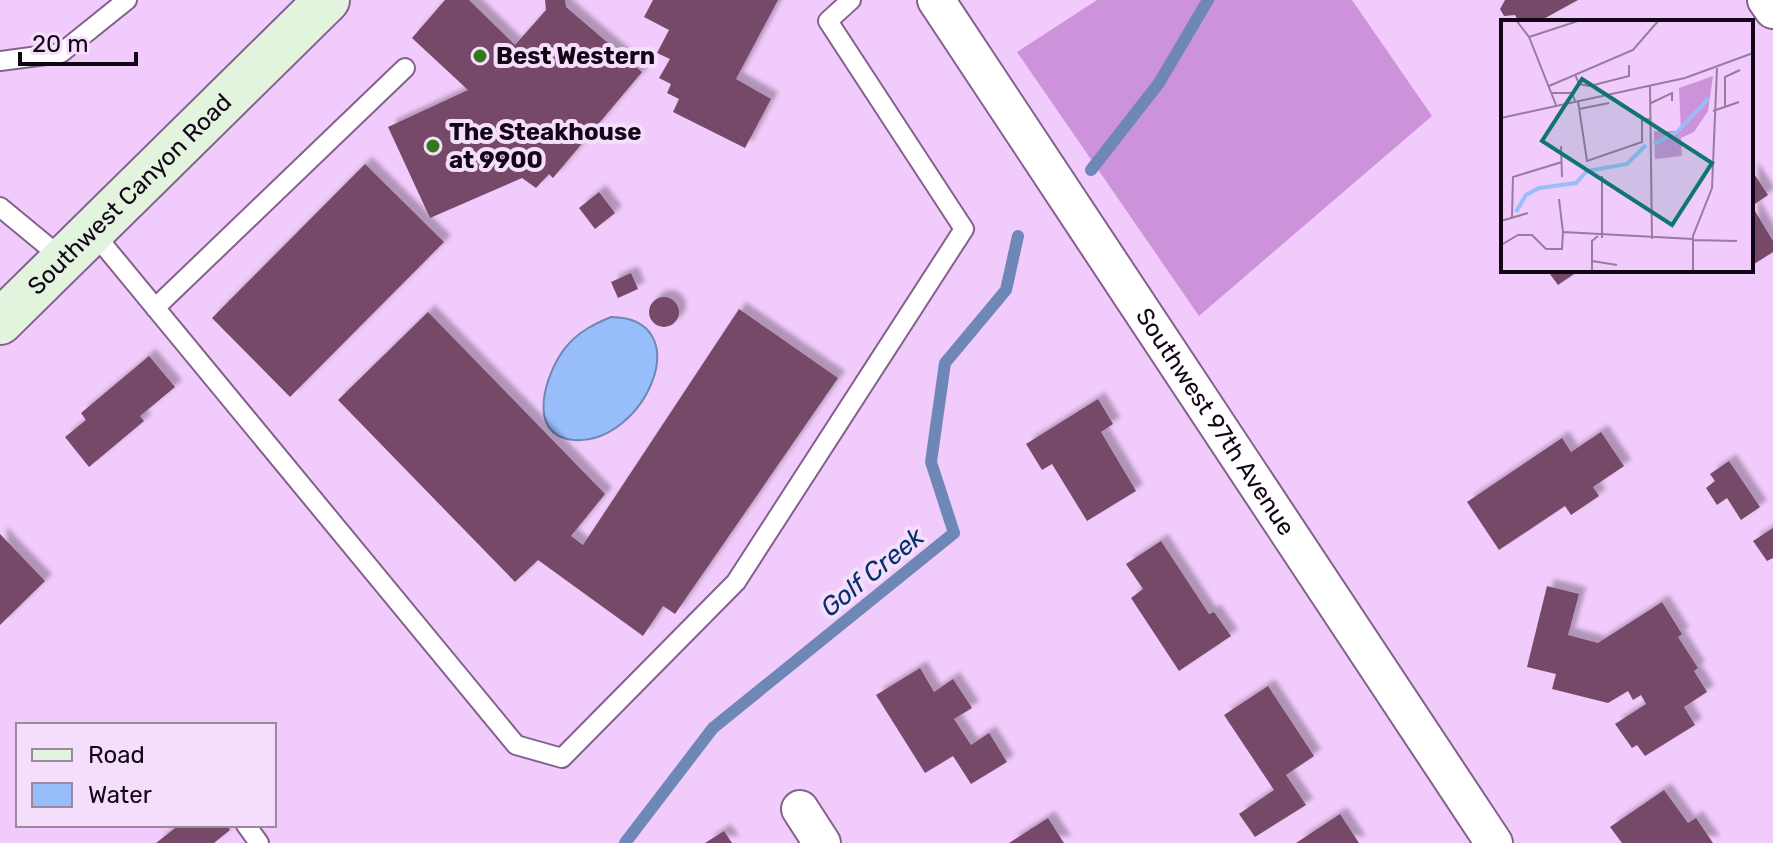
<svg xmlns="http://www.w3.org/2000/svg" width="1773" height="843" viewBox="0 0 1773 843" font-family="Rubik,sans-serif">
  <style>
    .forest { fill: #cc93db }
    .water { fill: #97befa; stroke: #6f87b6; stroke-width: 2 }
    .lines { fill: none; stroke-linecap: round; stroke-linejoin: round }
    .stream { stroke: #6f87b6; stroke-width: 12 }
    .building { fill: #774a69; filter: url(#shadow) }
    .lane-casing { stroke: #83618c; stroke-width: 22 }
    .street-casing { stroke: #83618c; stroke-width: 40 }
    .secondary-casing { stroke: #83618c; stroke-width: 48 }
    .lane { stroke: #fff; stroke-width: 18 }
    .street { stroke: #fff; stroke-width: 36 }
    .secondary { stroke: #e2f4de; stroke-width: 44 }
    .poi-dot { fill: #33781a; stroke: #f5defb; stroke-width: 3 }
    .labels { text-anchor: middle; stroke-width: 8; stroke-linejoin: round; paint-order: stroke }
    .poi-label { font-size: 24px; font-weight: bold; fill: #120616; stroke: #f5defb; text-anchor: start }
    .street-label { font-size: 24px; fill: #120616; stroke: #f5defb }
    .water-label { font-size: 26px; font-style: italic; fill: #043070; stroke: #f5defb }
    .inset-river { fill: none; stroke: #97befa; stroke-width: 4 }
    .inset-road { fill: none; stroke: #987c9f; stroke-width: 2 }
    .view { fill: #0f766e; fill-opacity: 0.15; stroke: #0f766e; stroke-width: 4 }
    .inset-edge { fill: none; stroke: #120616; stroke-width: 4 }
  </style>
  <defs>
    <filter id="shadow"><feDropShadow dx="7" dy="-7" stdDeviation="2" flood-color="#0004"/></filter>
  </defs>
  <rect width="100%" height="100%" fill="#f1cbfb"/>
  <path class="forest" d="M1097 0H1352L1432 116 1199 316 1017 52Z"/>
  <path class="water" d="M611 317C700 318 645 445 574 440 524 436 546 371 566 347 578 332 594 324 611 317Z"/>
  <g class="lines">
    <path class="stream" d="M1091 170 1159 83 1208 0
      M625 843 713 728 954 533 931 462 945 363 1006 290 1018 236"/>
  </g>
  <path class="building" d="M445 0H469L515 45 546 10 545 0H565L566 7 642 72 553 178 549 174 536 188 522 178 430 218 388 127 468 90 412 38Z
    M653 0H778L736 79 771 99 745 148 673 112 679 99 667 93 671 84 659 78 670 59 657 53 669 30 644 17Z
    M1505 0H1578L1538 22H1519L1515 15 1504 16 1500 9Z
    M365 164 444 242 290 397 212 318Z
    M1751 169 1768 195 1752 206 1773 241V252L1751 266Z
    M599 192 615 213 595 229 579 208Z
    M1547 270H1580L1558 285Z
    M631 273 638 289 618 298 611 282Z
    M649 312a15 15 0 1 1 30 0a15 15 0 1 1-30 0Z
    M739 309 838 378 675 614 663 606 643 636 538 560 515 582 338 400 428 312 605 494 571 536 583 545Z
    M149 356 175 387 140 416 144 421 89 467 65 437 86 420 81 413Z
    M1098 399 1113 424 1101 432 1136 491 1087 521 1052 464 1042 470 1026 444Z
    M1601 432 1624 466 1593 487 1599 496 1571 515 1565 506 1499 550 1467 502 1562 438 1571 452Z
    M1729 461 1760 507 1741 520 1727 498 1717 505 1706 488 1715 481 1710 474Z
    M1773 528V558L1767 561 1753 541Z
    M0 534 45 581 0 625Z
    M1161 541 1209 614 1214 612 1231 636 1179 671 1131 598 1143 589 1126 564Z
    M1547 586 1579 594 1568 635 1598 643 1662 602 1682 634 1678 637 1698 668 1694 671 1707 692 1684 707 1695 725 1645 756 1637 745 1632 748 1615 724 1646 704 1641 695 1633 700 1628 691 1608 703 1552 689 1556 674 1527 667Z
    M920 668 934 692 953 679 972 708 954 719 971 745 989 733 1007 762 971 784 953 756 925 773 876 695Z
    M1268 686 1314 756 1286 775 1306 805 1255 837 1239 814 1274 790 1224 715Z
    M1664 790 1688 823 1696 818 1713 843H1622L1610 827Z
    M1340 814 1359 843H1296Z
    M1048 818 1064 843H1009Z
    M179 825H226L230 830 214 843H156Z
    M724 831 732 843H705Z"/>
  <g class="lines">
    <g class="lane-casing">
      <path id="lane" d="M0 61 61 53 127 0
        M0 207 63 259
        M92 231 516 745 562 758 736 582 964 229 828 21 851 0
        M155 308 405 68
        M246 825 259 843"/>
    </g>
    <g class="street-casing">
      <g id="street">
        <path id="s1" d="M936 0 1494 843"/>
        <path d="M1766 0 1773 10"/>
        <path d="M800 809 822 843"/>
      </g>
    </g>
    <g class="secondary-casing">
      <g id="secondary">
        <path id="s2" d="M0 322 327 0"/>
      </g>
    </g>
    <use href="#lane" class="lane"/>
    <use href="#street" class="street"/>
    <use href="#secondary" class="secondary"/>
  </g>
  <g class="poi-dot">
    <circle cx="480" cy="56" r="8"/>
    <circle cx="433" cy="146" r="8"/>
  </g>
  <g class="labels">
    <g class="poi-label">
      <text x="496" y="64">Best Western</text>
      <text x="449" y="140">The Steakhouse<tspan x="449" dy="28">at 9900</tspan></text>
    </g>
    <g class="street-label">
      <text dy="8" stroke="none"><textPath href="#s2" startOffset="182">Southwest Canyon Road</textPath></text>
      <text dy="8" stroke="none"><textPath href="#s1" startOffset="506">Southwest 97th Avenue</textPath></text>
    </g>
    <g class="water-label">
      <text transform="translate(872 572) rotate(-39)" y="9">Golf Creek</text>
    </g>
  </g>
  <g transform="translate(1501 20)">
    <rect width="252" height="252" fill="#f1cbfb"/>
    <path d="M212 56 207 91 193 112 180 118 181 136 154 139 153 111H180L178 68Z" fill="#cc93db"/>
    <path class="inset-river" d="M153 124 176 112 208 78M15 192 25 175 38 168 75 163 86 151 126 144 145 125"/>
    <path class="inset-road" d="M15 0 28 17 55 85M28 17 80 0M74 54 78 64 89 66 128 56V45M48 66 132 30 158 0M149 66 151 219M51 73H71L74 81M77 81 86 141 141 122V100L150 99M150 83 171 73V81M224 86V57L239 50M78 89 108 83M212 91 238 82M0 98 184 58 252 33M60 126 61 157M58 179 62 212 192 219M11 197 12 157 61 142M0 201 27 193M101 218V156M192 220 236 221M0 225 17 215H31L45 229H61L62 212M91 241 116 245M91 252V221L97 216M192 252V216L211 168 216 48"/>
    <path class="view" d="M81 59 211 143 171 205 41 121Z"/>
    <rect width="252" height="252" class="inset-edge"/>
  </g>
  <rect x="16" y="723" width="260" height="104" fill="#f5defb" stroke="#9a889f" stroke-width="2"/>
  <rect x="32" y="749" width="40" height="12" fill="#e2f4de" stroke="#9a889f" stroke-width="2"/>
  <text x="88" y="763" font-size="24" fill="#120616">Road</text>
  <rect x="32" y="783" width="40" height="24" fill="#97befa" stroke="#9a889f" stroke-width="2"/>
  <text x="88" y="803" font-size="24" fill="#120616">Water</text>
  <path d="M20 52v12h116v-12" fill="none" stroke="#120616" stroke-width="4"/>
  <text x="32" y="52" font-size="24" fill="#120616" stroke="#f5defb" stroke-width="6" paint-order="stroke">20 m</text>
</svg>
